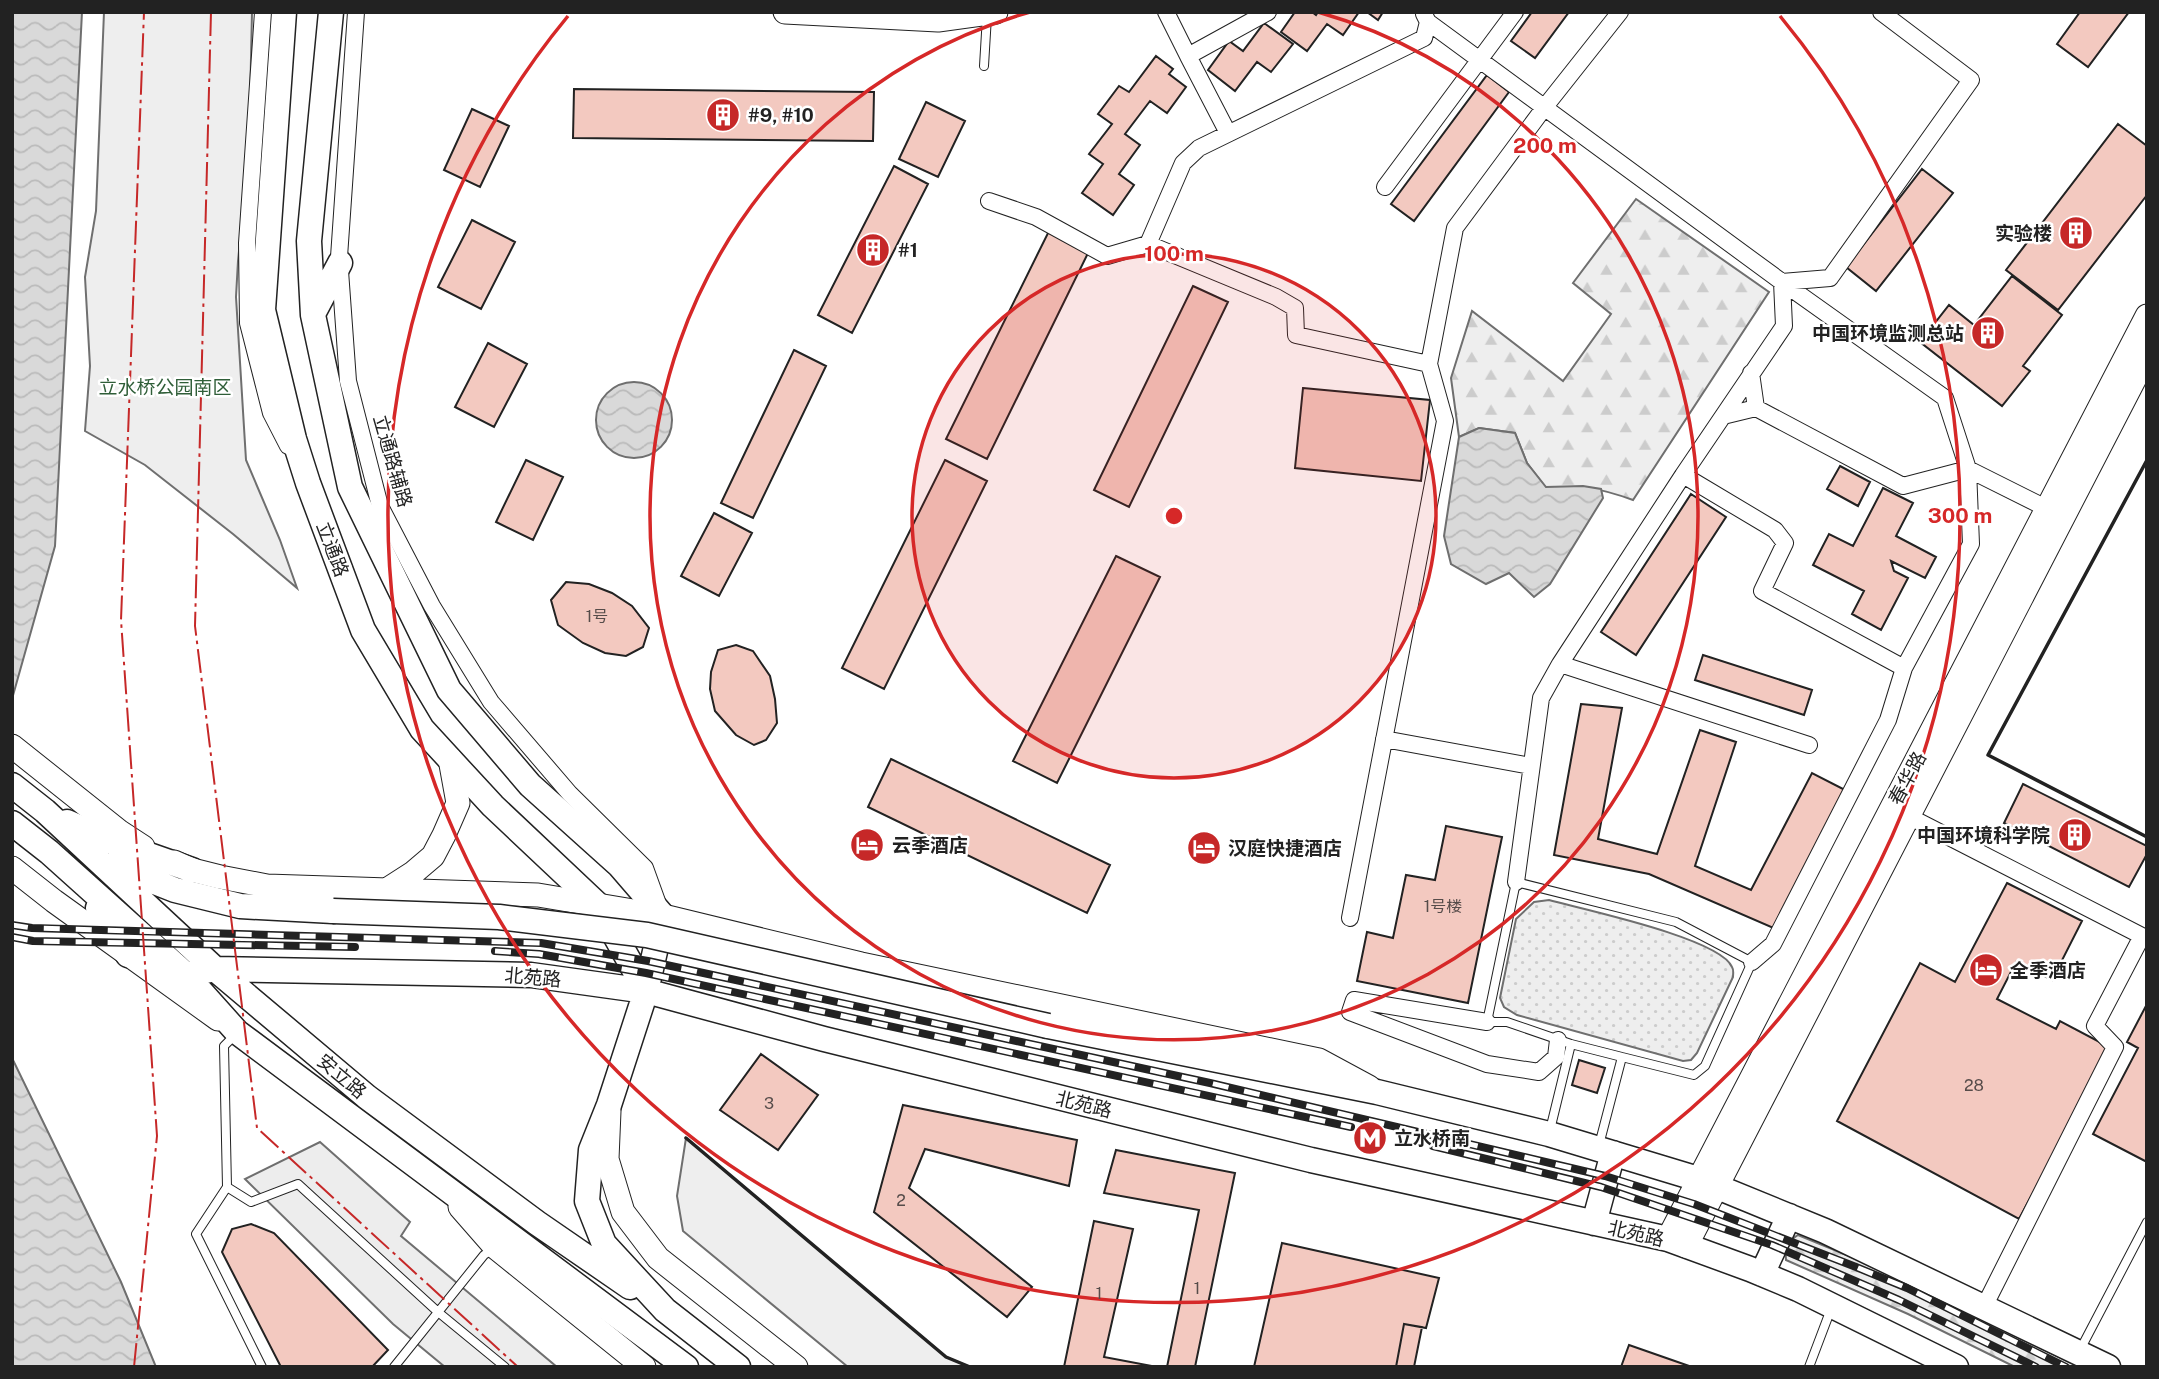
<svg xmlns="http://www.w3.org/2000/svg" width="2159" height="1379" viewBox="0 0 2159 1379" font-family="'Public Sans','Noto Sans SC',sans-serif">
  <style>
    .grass { fill: url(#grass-dots); stroke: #6f6f6f; stroke-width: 2 }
    .forest { fill: url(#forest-firs); stroke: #6f6f6f; stroke-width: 2 }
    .park { fill: #eee; stroke: #6f6f6f; stroke-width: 2 }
    .parking { fill: #ededed; stroke: #6f6f6f; stroke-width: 2 }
    .water { fill: url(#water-waves); stroke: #6f6f6f; stroke-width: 2 }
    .building { fill: #f3c9c0; stroke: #222; stroke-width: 2 }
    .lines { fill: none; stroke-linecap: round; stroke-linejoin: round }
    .lane-casing { stroke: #222; stroke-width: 10 }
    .street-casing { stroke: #222; stroke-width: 18 }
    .secondary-casing { stroke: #222; stroke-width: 25 }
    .primary-casing { stroke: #222; stroke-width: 27 }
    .lane { stroke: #fff; stroke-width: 8 }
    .street { stroke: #fff; stroke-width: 16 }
    .secondary { stroke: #fff; stroke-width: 23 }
    .primary { stroke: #fff; stroke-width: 24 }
    .rail-casing { stroke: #222; stroke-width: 8 }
    .rail { stroke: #fff; stroke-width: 5; stroke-dasharray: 16; stroke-linecap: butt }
    .primary-bridge-casing { stroke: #222; stroke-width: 27; stroke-linecap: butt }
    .primary-bridge { stroke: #fff; stroke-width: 24 }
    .wall { stroke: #222; stroke-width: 3.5 }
    .power { stroke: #c62828; stroke-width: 2; stroke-dasharray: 24 5 3.5 5; stroke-linecap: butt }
    .ring { fill: none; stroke: #d62828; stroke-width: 3.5 }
    .labels { text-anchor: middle; stroke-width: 5; stroke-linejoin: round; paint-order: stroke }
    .number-label { font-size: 16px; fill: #564c4a }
    .poi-label { font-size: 19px; font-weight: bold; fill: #222; stroke: #fff; text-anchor: start }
    .park-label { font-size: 19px; fill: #2f5e38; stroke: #fff }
    .street-label { font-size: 19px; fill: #222; stroke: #fff }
    .centre { fill: #d62828; stroke: #fff; stroke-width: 3.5 }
    .ring-label { font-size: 21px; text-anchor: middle; font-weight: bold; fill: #d62828; stroke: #fff; stroke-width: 5; stroke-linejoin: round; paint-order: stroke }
  </style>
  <defs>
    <pattern id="grass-dots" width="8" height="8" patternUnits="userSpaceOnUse" patternTransform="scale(1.75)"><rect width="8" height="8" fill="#eee"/><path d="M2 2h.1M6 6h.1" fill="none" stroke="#ccc" stroke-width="1.8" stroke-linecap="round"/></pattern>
    <pattern id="forest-firs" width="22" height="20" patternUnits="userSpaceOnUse" patternTransform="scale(1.75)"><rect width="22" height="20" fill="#eee"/><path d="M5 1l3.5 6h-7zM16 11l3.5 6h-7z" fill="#ccc"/></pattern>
    <pattern id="water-waves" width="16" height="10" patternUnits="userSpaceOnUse" patternTransform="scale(1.75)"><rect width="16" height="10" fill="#d9d9d9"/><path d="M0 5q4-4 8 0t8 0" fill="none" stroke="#bababa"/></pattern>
  </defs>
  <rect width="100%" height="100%" fill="#fff"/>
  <path class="grass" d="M1549 900C1581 909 1720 938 1732 967 1734 970 1733 974 1733 977L1697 1053 1691 1060 1683 1061 1517 1015 1504 1007 1500 998 1516 919 1534 902Z"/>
  <path class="forest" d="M1636 199 1769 292 1633 500C1597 487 1584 486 1546 488L1527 463 1515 433 1479 428 1459 437 1451 378 1472 311 1563 381 1611 314 1573 283Z
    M1798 1235 1866 1263 2080 1367H2015L1908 1314 1786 1260 1785 1244Z"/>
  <path class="park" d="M104 12H252L249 150 238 261 236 297 246 460 280 540 297 588 233 534 145 465 85 431 90 366 85 277 96 211Z
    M686 1138 946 1357 970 1367H848L683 1231 677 1196Z"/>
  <path class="parking" d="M320 1142 410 1222 401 1236 557 1367H445L393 1324 245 1179Z"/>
  <path class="water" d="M12 12H82L55 546 12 699Z
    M596 420a38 38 0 1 1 76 0a38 38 0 1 1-76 0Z
    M1479 428 1515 433 1527 463 1546 487 1583 486 1601 489 1603 498 1550 584 1534 597 1509 573 1486 584 1451 564 1444 536 1459 437Z
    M12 1058 121 1282 156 1367H12Z"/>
  <path class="building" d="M1295 12H1312L1316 15 1318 12H1359L1343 35 1327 24 1307 51 1281 32Z
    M1367 12H1383L1378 20Z
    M1532 12H1569L1535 58 1511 41Z
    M2080 12H2129L2088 67 2057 44Z
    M1264 23 1293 44 1271 72 1257 62 1235 91 1208 70 1229 41 1243 51Z
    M1156 56 1173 69 1169 74 1186 87 1167 113 1150 101 1125 134 1140 145 1119 174 1134 185 1113 215 1082 193 1103 164 1089 154 1112 124 1098 114 1119 86 1129 92Z
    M1487 75 1509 92 1414 221 1391 204Z
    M574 89 874 92 873 141 573 138Z
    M926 102 965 121 938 177 899 159Z
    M472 109 509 126 480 187 444 170Z
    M2118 124 2147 146V195L2058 310 2006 270Z
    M894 166 928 184 852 333 818 315Z
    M1922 169 1953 193 1876 291 1846 267Z
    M472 220 515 242 481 309 438 287Z
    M1050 229 1090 249 987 459 946 439Z
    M2012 276 2062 315 2023 366 2030 371 2002 406 1920 342 1949 305 1974 325Z
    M1193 286 1228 302 1129 507 1094 490Z
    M488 343 527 364 494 427 455 407Z
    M794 350 826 366 753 518 721 503Z
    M1303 388 1430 400 1421 481 1295 468Z
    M526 460 563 477 533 540 496 522Z
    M945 460 987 481 884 689 842 668Z
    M1840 466 1870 482 1858 506 1827 489Z
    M1883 488 1913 503 1896 536 1936 557 1925 578 1891 561 1894 571 1908 578 1881 630 1852 614 1864 591 1813 565 1829 534 1853 546Z
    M1691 494 1726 517 1636 655 1601 632Z
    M714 513 752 533 719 596 681 576Z
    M1116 556 1160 577 1057 783 1013 761Z
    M566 582 589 584 612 593 632 606 649 628 643 647 626 656 605 653 583 643 558 625 551 600Z
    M736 645 753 651 770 676 775 699 777 723 766 740 754 745 736 735 715 711 710 689 711 672 718 650Z
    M1703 655 1812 690 1804 715 1695 680Z
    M1581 704 1622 708 1598 839 1657 854 1700 730 1736 742 1695 866 1751 890 1812 773 1847 791 1778 930 1649 874 1554 855Z
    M891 759 1110 865 1087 913 868 807Z
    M2023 784 2147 846V854L2129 887 2004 823Z
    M1446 826 1502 837 1468 1003 1357 981 1367 932 1393 938 1406 875 1435 880Z
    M2007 883 2082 921 2052 980 2016 962 1997 999 2056 1029 2060 1021 2111 1048 2019 1219 1837 1121 1920 963 1955 982Z
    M2147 1004V1162L2093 1134 2138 1048 2127 1042Z
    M761 1054 818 1095 778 1150 720 1110Z
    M1579 1060 1605 1068 1597 1093 1572 1085Z
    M903 1105 1077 1140 1069 1186 925 1149 909 1188 1032 1287 1007 1317 874 1212Z
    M1116 1150 1235 1173 1195 1367H1167L1199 1210 1104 1193Z
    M1094 1221 1133 1229 1104 1357 1157 1367H1064Z
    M251 1224 274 1233 388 1350 372 1367H281L222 1252 232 1229Z
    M1282 1243 1439 1278 1426 1328 1404 1324 1396 1367H1254Z
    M1404 1324 1422 1327 1414 1367H1396Z
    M1629 1345 1692 1367H1621Z"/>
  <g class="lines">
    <g class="lane-casing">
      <path id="lane" d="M984 66 987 16
        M235 1035 224 1046 227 1187 196 1234 262 1367
        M1550 1130 1571 1044
        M1599 1145 1622 1057 1694 1075 1705 1066 1752 962 1676 922 1516 882 1487 1022H1507L1571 1044 1622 1057
        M227 1187 251 1202 298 1184 438 1312 505 1367
        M2080 1350 2147 1222
        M394 1367 484 1255 493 1249
        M1809 1367 1831 1309"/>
    </g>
    <g class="street-casing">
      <path id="street" d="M263 12 247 243 248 323 271 413 288 446
        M356 12 339 257 348 381 380 506 432 606 491 702 570 794 645 868 658 904
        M1166 12 1188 56 1268 12
        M1424 14 1428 22 1424 38 1199 148 1183 163 1148 244 1276 297 1295 308 1296 335 1429 364 1455 228 1544 108 1620 12
        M1428 22 1782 282 1784 326 1683 475 1775 530 1785 543 1762 591 1904 668 1971 544 1968 469 1945 398 1782 282
        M1188 56 1228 133
        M1385 187 1515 12
        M989 201 1036 217 1107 256 1148 244
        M1782 282 1830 278 1971 80 1881 12
        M1756 408 1903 486 1968 469 2054 512
        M1723 416 1756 408 1751 373
        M1560 664 1683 475
        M1384 739 1531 766
        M1908 816 2142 936 2095 1026 2115 1047 1984 1307
        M1516 882 1541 698 1560 664 1809 745
        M1350 918 1445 421 1429 364
        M1752 962 1773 944 1888 720 1904 668
        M1487 1022 1354 1000 1350 1012 1487 1064 1539 1072 1556 1057 1558 1040"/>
    </g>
    <g class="secondary-casing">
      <path id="secondary" d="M785 12 938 20 996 12
        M12 746 120 832 143 847
        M174 862 192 870 220 877 267 886 538 895 663 916 861 964 1319 1060 1369 1087
        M12 868 54 901 218 1019
        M385 891 413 873 433 856 444 835 458 803 450 759
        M609 1111 607 1159 623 1212 658 1258 796 1367
        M460 1207 495 1247 644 1367
        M1668 1239 2147 316
        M1686 1246 2147 355"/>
    </g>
    <g class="primary-casing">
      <path id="primary" d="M284 12 263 310 294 439 308 483 363 630 422 729 493 806 598 905 646 991
        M331 12 309 241 313 315 350 487 449 690 530 785 619 865 663 916 646 991 609 1105 591 1150 587 1201 604 1244 665 1310 738 1367
        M313 314 340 263
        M12 785 45 811 215 969 367 1097 537 1223 630 1287
        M67 822 112 842 192 870
        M12 823 49 852 186 975 237 1032 686 1367
        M112 865 175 890 240 906 333 911
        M98 908 128 955
        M186 975 215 969 531 975 646 991 824 1039 1311 1160 1668 1239 1750 1269 1798 1289 1956 1367
        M1048 1026 1377 1092 1549 1134 1698 1179 1825 1231 2108 1367
        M1594 1223 1613 1153
        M1762 1274 1789 1216"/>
    </g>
    <use href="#lane" class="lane"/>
    <use href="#street" class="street"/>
    <use href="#secondary" class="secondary"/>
    <use href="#primary" class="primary"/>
    <g class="rail-casing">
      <path id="rail" d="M12 925 32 928 541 943 648 961 1210 1083 1605 1176 1694 1204 1856 1267 1907 1288 2066 1367
        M12 937 33 941 355 947
        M495 951 539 954 646 973 1351 1127
        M1433 1146 1601 1187 1772 1245 1899 1300 2036 1367"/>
    </g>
    <use href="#rail" class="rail"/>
    <g class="primary-bridge-casing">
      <path id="primary-bridge" d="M333 911 499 917 647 935 1048 1026"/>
    </g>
    <use href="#primary-bridge" class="primary-bridge"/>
    <path class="wall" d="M2147 460 1988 755 2147 837
      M686 1138 946 1357 970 1367"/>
    <path class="power" d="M211 12 195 626 257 1128 518 1367
      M134 1367 157 1136 121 620 144 12"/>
  </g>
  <circle cx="1174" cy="516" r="262" fill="#d62828" fill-opacity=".12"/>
  <g class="ring">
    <circle cx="1174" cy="516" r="262"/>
    <path d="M1318 12A524 524 0 1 1 1030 12"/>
    <path d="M1780 16A786 786 0 1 1 568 16"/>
  </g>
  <defs>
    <g id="building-disc" transform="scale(1.75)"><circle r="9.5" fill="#c62828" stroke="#fff"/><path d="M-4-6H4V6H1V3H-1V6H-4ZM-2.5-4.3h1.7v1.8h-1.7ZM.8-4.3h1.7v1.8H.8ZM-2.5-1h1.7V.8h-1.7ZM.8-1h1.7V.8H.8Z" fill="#fff"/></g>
    <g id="hotel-disc" transform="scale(1.75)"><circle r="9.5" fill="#c62828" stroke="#fff"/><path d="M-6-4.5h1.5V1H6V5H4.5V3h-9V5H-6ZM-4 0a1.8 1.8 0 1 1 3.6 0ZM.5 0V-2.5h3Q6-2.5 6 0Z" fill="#fff"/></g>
    <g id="metro-disc" transform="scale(1.75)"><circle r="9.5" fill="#c62828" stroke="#fff"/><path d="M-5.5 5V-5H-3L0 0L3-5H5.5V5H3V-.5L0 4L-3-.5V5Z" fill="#fff"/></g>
  </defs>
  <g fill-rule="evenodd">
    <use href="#building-disc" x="723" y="115"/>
    <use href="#building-disc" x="2076" y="233"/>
    <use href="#building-disc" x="873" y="250"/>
    <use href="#building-disc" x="1988" y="333"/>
    <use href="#building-disc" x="2075" y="835"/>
    <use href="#hotel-disc" x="867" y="845"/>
    <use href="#hotel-disc" x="1204" y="848"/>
    <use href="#hotel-disc" x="1986" y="970"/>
    <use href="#metro-disc" x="1370" y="1138"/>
  </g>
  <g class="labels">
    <g class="number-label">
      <text x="597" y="622">1号</text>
      <text x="1443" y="912">1号楼</text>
      <text x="1974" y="1091">28</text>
      <text x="769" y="1109">3</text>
      <text x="901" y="1206">2</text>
      <text x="1197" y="1294">1</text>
      <text x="1099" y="1299">1</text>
    </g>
    <g class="poi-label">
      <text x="748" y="122">#9, #10</text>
      <text x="2052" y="240" text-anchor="end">实验楼</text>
      <text x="898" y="257">#1</text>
      <text x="1964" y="340" text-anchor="end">中国环境监测总站</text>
      <text x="2050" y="842" text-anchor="end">中国环境科学院</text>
      <text x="892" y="852">云季酒店</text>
      <text x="1228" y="855">汉庭快捷酒店</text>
      <text x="2010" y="977">全季酒店</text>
      <text x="1394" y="1145">立水桥南</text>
    </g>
    <g class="park-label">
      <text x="165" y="394">立水桥公园南区</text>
    </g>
    <g class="street-label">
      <text transform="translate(393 461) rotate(74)" y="7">立通路辅路</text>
      <text transform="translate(333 549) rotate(69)" y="7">立通路</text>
      <text transform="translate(1907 778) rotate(-62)" y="7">春华路</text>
      <text transform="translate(533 977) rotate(5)" y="7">北苑路</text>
      <text transform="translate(342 1076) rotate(40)" y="7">安立路</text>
      <text transform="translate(1084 1104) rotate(14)" y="7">北苑路</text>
      <text transform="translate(1636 1233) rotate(13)" y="7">北苑路</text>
    </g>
  </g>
  <circle cx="1174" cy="516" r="10" class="centre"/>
  <g class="ring-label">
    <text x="1545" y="153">200 m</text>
    <text x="1174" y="261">100 m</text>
    <text x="1960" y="523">300 m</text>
  </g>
  <rect width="2159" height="1379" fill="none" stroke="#222222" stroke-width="28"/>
</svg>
